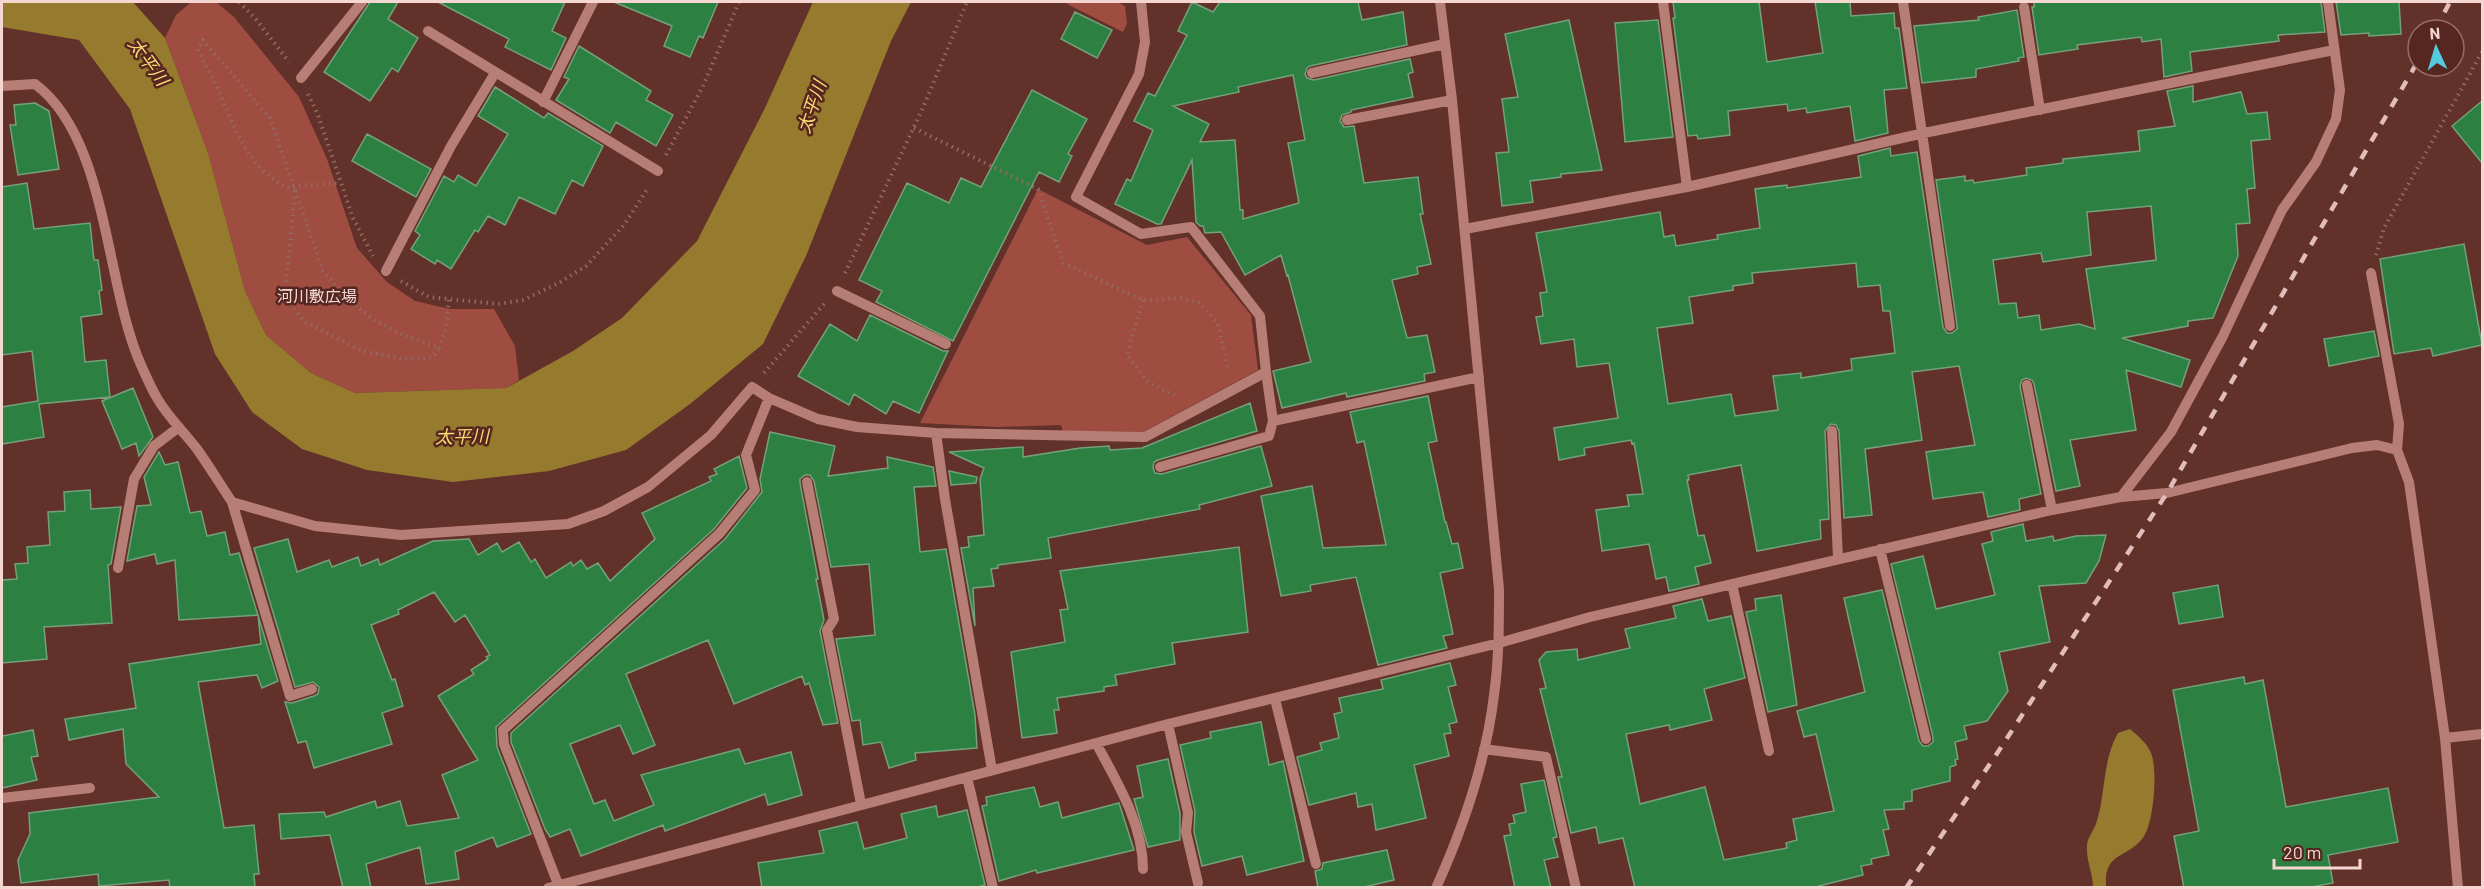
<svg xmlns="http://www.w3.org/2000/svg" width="2484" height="889" viewBox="0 0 2484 889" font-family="Barlow,'Noto Sans JP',sans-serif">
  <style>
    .green { fill: #9f4c41 }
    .water { fill: #967b2e }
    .building { fill: #2c8042; stroke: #74a17c; stroke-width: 1.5; fill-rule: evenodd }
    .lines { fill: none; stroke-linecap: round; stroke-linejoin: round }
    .path { stroke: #956963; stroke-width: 4; stroke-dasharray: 1.5 4.5; stroke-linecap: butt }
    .minor { stroke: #b77e75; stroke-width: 10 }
    .rail { stroke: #e0bdb8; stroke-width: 4.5; stroke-dasharray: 10 10; stroke-linecap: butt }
    .labels { text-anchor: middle; stroke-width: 5; stroke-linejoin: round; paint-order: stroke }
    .park-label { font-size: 16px; fill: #f3d8d3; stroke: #562720 }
    .water-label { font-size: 18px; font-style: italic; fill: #fdd876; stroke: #562720 }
  </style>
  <rect width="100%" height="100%" fill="#62312a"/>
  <path class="green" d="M191 2H216L234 17 299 97 327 159 357 248 387 282 415 301 450 309H494L515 346 519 380 506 388 355 393 311 373 266 335 245 291 208 153 165 38 176 15Z
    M1069 2H1117L1125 6 1127 24 1123 32 1067 4Z
    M1038 189 1147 245 1187 237 1251 315 1258 370 1143 432 1063 431 1061 425 997 427 920 423Z"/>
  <path class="water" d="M2 2H133L165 38 208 153 245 291 266 335 311 373 355 393 506 388 573 351 622 318 697 241 765 108 813 2H911L891 41 806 256 763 344 690 404 626 450 549 471 453 482 367 470 302 449 252 412 215 354 130 109 79 40 2 27Z
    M2130 729C2138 736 2147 743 2151 753 2158 769 2154 826 2142 839 2124 860 2104 852 2106 887H2093C2093 873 2086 861 2087 846 2087 838 2093 832 2096 824 2106 794 2102 761 2118 733Z"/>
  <path class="building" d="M370 2H398L388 19 418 38 398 72 392 68 370 101 324 72Z
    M438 2H565L552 31 566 38 551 70 505 47 509 39Z
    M614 2H718L703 38 699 36 690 57 664 46 672 26Z
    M1192 2 1213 12 1220 2H1358L1362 20 1403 12 1407 45 1310 66 1307 68 1305 74 1307 78 1314 80 1410 59 1413 72 1408 74 1413 97 1351 110V112L1342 115 1340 121 1344 127 1354 126 1364 183 1418 177 1423 214H1420L1431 264 1417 267 1418 274 1392 280 1407 338 1427 335 1435 372 1424 374 1425 381 1347 397 1346 393 1282 408 1273 371 1311 362 1288 275 1287 276 1281 255 1245 275 1221 232 1205 233 1203 226H1200L1196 222 1192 160 1161 224H1157L1115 204 1127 179 1131 181 1153 130 1134 121 1148 93 1155 96 1187 35 1178 31ZM1293 75 1305 140 1288 143 1299 203 1243 219V210H1240L1235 140 1200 142 1209 124 1173 106 1239 92 1238 87Z
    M1673 2H1759L1767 62 1823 53 1815 2H1850L1851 16 1894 13 1895 28H1899L1907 88 1884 90 1888 133 1855 141 1850 106 1807 113 1806 108 1788 111 1787 104 1728 111 1730 135 1698 139 1697 135 1688 136 1673 18H1675Z
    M2034 2H2321L2325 32 2278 35 2279 41 2190 52 2192 71 2164 77 2161 39 2142 42 2141 37 2077 45 2078 49 2039 55 2032 7H2034Z
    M2336 2H2399L2401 34 2369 36V33L2341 35Z
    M2017 10 2024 57 2018 58 2019 61 1976 69V77L1922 83 1914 26 1979 20 1978 17Z
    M1075 12 1112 30 1097 58 1061 39Z
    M1569 20 1602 170 1561 174V177L1530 181 1533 202 1502 206 1496 153 1509 152 1502 99 1518 97 1505 34Z
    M1658 20 1673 137 1625 142 1615 23Z
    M579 46 651 91 646 100 673 115 656 146 616 122 610 133 556 100 569 79 564 77Z
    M2193 86V102L2241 92 2247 114 2267 112 2270 139 2251 141 2255 188 2247 189 2250 223 2236 224 2238 256 2213 318 2188 321V326L2122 338 2190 360 2181 387 2126 370 2136 430 2070 440 2080 486 2056 491 2034 384 2032 380 2026 378 2022 380 2020 386 2041 494 2019 499 2020 510 1988 517 1983 492 1933 499 1926 452 1975 445 1959 366 1912 372 1922 440 1865 449 1872 515 1844 518 1839 431 1836 425 1831 424 1825 431 1829 519 1820 520 1821 539 1757 551 1741 465 1688 475 1689 480H1687L1698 536 1704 535 1711 563 1695 567 1699 584 1669 591 1666 577 1656 579 1649 544 1602 551 1596 510 1629 506 1627 495 1643 494 1634 443 1632 444 1631 440 1584 448 1585 455 1559 460 1554 428 1618 418 1609 363 1577 367 1574 339 1541 344 1536 317 1543 316 1540 293 1547 292 1536 233 1660 212 1664 237 1674 235 1676 246 1718 239 1717 235 1760 228 1755 189 1787 185V188L1861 177 1858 156 1890 148 1891 156 1917 152 1943 327 1947 333H1952L1957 329V325L1936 180 1965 176V181L1973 180 1974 183 2027 175 2026 168 2063 163V159L2140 151 2138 131 2175 126 2167 91ZM2151 206 2156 260 2086 269 2095 329 2079 324 2041 330 2039 315 2018 318 2016 303 1999 304 1993 260 2041 253 2043 262 2091 255 2087 212ZM1856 263 1858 287 1880 285 1883 311H1890L1895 353 1851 359 1852 370 1801 378V373L1773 376 1778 410 1735 416 1731 394 1668 404 1657 328 1693 323 1689 297 1733 290V286L1753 283 1752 273Z
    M495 87 544 118 548 113 603 146 583 186 572 180 555 214 519 197 505 225 488 216 478 232 475 230 451 269 437 260 435 264 411 249 420 235 415 231 444 176 454 182 458 175 476 186 508 134 478 116Z
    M1032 90 1087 119 1068 154 1072 156 1059 182 1039 172 953 341 876 302 882 291 859 280 907 183 949 203 961 178 981 187Z
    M2482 101V163L2452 126Z
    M35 103 49 111 59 169 18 175 10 125H16L14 105Z
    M367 134 431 169 416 197 352 161Z
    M27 183 34 229 90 223 94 260H98L102 290 99 291 102 314 81 317 85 362 106 360 110 397 39 404 44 437 2 444V407L38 401 32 351 2 355V187Z
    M2464 244 2482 345 2433 356 2431 348 2394 354 2380 259Z
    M870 315 943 351H948L919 413 893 401 886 414 854 394 849 405 798 376 830 324 857 341Z
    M2374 331 2379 356 2329 366 2324 339Z
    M133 388 153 437 139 456 136 443 122 449 102 401Z
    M1428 396 1437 441 1428 443 1445 522H1446L1452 544 1458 543 1463 568 1440 573 1453 634 1443 636 1447 648 1378 665 1356 577 1310 585 1311 591 1281 596 1261 496 1312 486 1323 548 1386 545 1364 441 1357 443 1350 412Z
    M1250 403 1257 431 1158 460 1154 462 1153 468 1155 473 1162 474 1261 446 1272 486 1199 505 1200 509 1048 538 1051 558 998 565V568L991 569 994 586 973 588 975 626 961 548 969 547 968 537 984 535 980 479 984 468 949 452 1023 447V457L1080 448 1109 446 1110 450 1142 448Z
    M770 432 835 446 828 476 888 468 887 457 933 467 936 486 914 487 920 552 946 549 975 715 977 748 915 753 916 760 889 768 881 742 863 745 860 720 852 721 836 639 875 635 869 564 831 567 814 481 810 475H805L800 479V483L818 579H816L824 620 820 631 838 723 823 725 809 683 805 685 802 676 734 704 708 640 626 674 655 745 633 754 620 725 570 744 594 804 605 800 614 821 654 805 641 775 739 749 745 764 791 752 802 795 768 805 765 794 665 831 663 825 581 856 570 829 550 837 545 829 511 742V733L725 539 762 492 760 479Z
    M159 452 165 465 178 462 190 513 201 511 207 536 225 532 230 555 239 553 278 681 262 688 257 675 198 682 224 828 254 825 259 874H254L255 888H170L169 880 99 886 98 874 21 883 18 860 30 834 29 813 159 797 126 764 123 729 69 740 65 719 136 708 129 664 261 644 258 615 179 620 175 560 157 564 155 554 127 561 137 506 151 505 144 477Z
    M739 456 747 488 714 529 496 727 497 747 531 834 497 847 493 837 455 852 459 879 426 884 420 847 366 864 371 888H343L330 835 281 839 279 814 324 812 326 817 375 801 377 808 400 801 407 826 459 818 442 775 478 760 438 696 474 674 471 670 488 659 486 657 490 655 465 615 455 622 434 592 398 610 399 614 371 625 392 680 395 679 403 706 382 713 392 744 314 768 306 741 298 743 285 702 292 703 314 696 318 694 319 687 313 682 295 687 254 548 288 539 297 572 329 560 332 567 358 557 361 566 378 559 380 565 433 541 469 539 478 555 497 543 502 552 519 542 531 562 535 559 546 578 571 562 573 566 581 560 587 569 598 563 610 581 655 539 642 513 711 481 709 477 717 474 714 469Z
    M949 471 977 477 976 483 951 485Z
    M90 490 91 509 121 507 111 564 108 565 112 623 44 627 47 659 2 663V580L17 579 15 564 28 563 27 547 50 545 48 512 65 511 64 492Z
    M2023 524 2026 541 2053 536 2054 541 2076 536 2106 535 2099 561 2086 583 2039 586 2050 642 1999 652 2008 691 1987 721 1964 726 1967 739 1955 742 1958 759 1955 760 1956 765 1950 767V781L1912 790V801L1904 802V809L1884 810 1889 829 1883 830 1889 855 1871 859 1872 864 1861 866 1863 875 1811 888H1635L1623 838 1599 843 1596 827 1571 833 1558 777H1562L1540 689 1546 688 1539 660 1546 652 1577 649 1578 660 1630 648 1625 629 1676 618 1673 606 1702 599 1708 621 1731 616 1745 678 1704 689 1712 720 1670 730 1669 725 1626 734 1640 804 1705 787 1724 860 1787 848 1786 843 1797 840 1793 819 1834 811 1816 734 1804 737 1797 711 1865 692 1844 598 1882 590 1919 741 1923 746H1928L1933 742V737L1891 564 1923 556 1936 609 1995 595 1982 544 1993 541 1991 532Z
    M1239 547 1248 632 1172 643 1175 664 1115 675 1117 685 1104 687V691L1057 698 1059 710H1054L1057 733 1022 738 1011 652 1065 642 1060 610 1068 609 1060 571Z
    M2218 585 2223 617 2179 624 2173 593Z
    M1781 595 1797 705 1768 712 1746 612 1756 610 1755 599Z
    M1450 663 1456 685 1448 687 1457 722 1449 724 1451 733 1444 734 1449 756 1414 765 1426 818 1376 830 1372 804 1358 807 1356 793 1309 805 1297 757 1322 750 1320 743 1339 738 1334 714 1342 712 1339 698 1383 689 1381 680Z
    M2244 677 2245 684 2263 680 2286 807 2388 788 2398 842 2328 855 2333 883 2306 888H2184L2174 836 2199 831 2173 690Z
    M1261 722 1269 765 1283 761 1304 861 1247 875 1242 856 1202 866 1194 832 1195 811 1180 745 1211 738 1210 732Z
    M33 730 38 756 31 757 37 780 2 788V736Z
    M1168 759 1180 813V840L1148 847 1134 799 1143 797 1137 766Z
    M1544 780 1557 837 1553 838 1558 857 1544 860 1551 888H1515L1504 836 1511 835 1509 824 1515 823 1513 815 1526 812 1521 784Z
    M1034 787 1040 807 1058 802 1062 818 1119 803 1134 850 1037 873 1036 870 999 881 982 806 987 805 986 797Z
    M936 806 938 817 967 810 985 885 975 888H762L758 863 824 853 819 831 857 822 864 849 907 838 901 814Z
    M1387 850 1394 880 1360 888H1318L1315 871 1322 869 1323 863Z"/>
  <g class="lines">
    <path class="path" d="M239 2 255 18 289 62
      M308 94 318 115 353 218 373 256
      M914 128 1038 189 1063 263 1143 300 1182 298 1200 303 1218 324 1228 370
      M666 155 703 86 739 2
      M293 186 341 183
      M295 190C249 175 235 127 217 87 211 75 204 63 198 50L203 40 270 118 323 271 342 294 374 320 403 335 439 348 434 356 423 359H404L362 351 305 322 288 301 286 287 295 190
      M2376 255 2384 228 2482 52
      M845 273 922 110 967 2
      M401 281 429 297 498 304 523 300 559 283 586 266 624 225 648 188
      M1143 300 1127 355 1149 383 1178 397
      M439 348 446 328 449 299
      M764 373 824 304"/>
    <path class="minor" d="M1141 2 1145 42 1139 74 1076 197 1141 234 1191 227 1260 316 1266 372
      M1663 2 1687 187
      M1903 2 1950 326
      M2024 7 2040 110
      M428 31 658 171
      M1312 73 1445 44
      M301 78 362 2
      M2 86 35 84C108 138 105 285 141 365 146 376 151 388 157 398 168 417 184 432 197 449 209 466 220 484 232 502L315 526 401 535 568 524 604 511 648 487 711 435 752 387 769 398 818 419 857 427 936 433 1145 437 1266 372 1273 421 1479 377
      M543 102 593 2
      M1347 120 1452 100
      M1465 229 1687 187 1924 133 2334 50
      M386 271 451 146 495 73
      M2371 273 2399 424 2397 450
      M837 291 946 344
      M2027 385 2052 510
      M1832 431 1838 558
      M936 433 945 499 992 770
      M1160 467 1269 436 1273 421
      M807 482 834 619 827 630 861 804
      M2121 497 2171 432 2223 336 2282 210 2316 162 2336 119 2340 90 2328 2
      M232 502 290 696 312 689
      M1880 549 1926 739
      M118 568 134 479 154 446 179 427
      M1732 584 1769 751
      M1275 699 1316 864
      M1168 724 1188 813 1186 832 1198 883
      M2445 738 2482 734
      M1096 743C1117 782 1143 824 1143 869
      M1484 749 1546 757 1576 888
      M967 777 993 888
      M2 798 90 788
      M558 884 504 744 503 730 719 534 755 490 746 455 769 398
      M548 888 1168 724 1499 643 1590 617 2052 510 2121 497 2167 493 2352 448 2377 445 2397 450 2409 482 2445 738 2458 888
      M1436 888C1464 826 1486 762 1494 695 1499 660 1499 624 1499 589L1452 100 1440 2"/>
    <path class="rail" d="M2435 30 2450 2
      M1906 888 1996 755 2167 493 2418 61"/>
  </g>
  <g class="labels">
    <g class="park-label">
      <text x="317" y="302">河川敷広場</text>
    </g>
    <g class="water-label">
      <text transform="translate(148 62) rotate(54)" y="6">太平川</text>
      <text transform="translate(812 107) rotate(-71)" y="6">太平川</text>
      <text transform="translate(462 437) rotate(-1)" y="6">太平川</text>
    </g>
  </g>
  <rect width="2484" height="889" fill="none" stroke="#f6d6d1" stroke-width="6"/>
  <g transform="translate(2436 48) rotate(356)"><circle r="28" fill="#562720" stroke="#966d67" stroke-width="1.5"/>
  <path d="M0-4.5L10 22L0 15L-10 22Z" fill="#54cadc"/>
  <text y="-9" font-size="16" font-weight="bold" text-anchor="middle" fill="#f6d6d1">N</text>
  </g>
  <path d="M2274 859v9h86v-9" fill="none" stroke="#f6d6d1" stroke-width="3"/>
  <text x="2283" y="859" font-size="18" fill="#f6d6d1" stroke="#562720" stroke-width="4.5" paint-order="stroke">20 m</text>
</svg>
